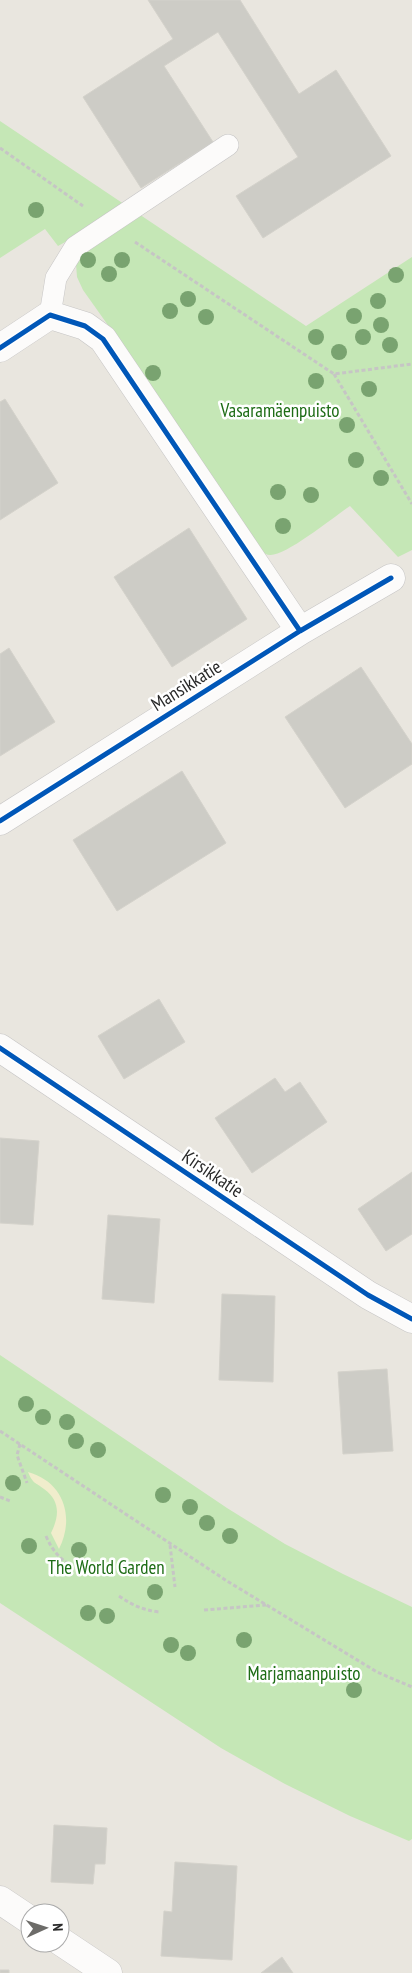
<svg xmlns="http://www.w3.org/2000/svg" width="412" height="1973" viewBox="0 0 412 1973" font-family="'PT Sans Narrow',sans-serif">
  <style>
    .green { fill: #c5e7b6 }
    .sand { fill: #f0edcc }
    .building { fill: #cdccc6; stroke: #d4d2cb }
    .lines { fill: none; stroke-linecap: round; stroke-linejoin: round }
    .service-casing { stroke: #c6c5c5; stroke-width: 22 }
    .minor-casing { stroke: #c6c5c5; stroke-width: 29 }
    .path { stroke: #c6c5c5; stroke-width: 3; stroke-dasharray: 4 2.5; stroke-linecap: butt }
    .service { stroke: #fcfbfa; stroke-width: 21 }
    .minor { stroke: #fcfbfa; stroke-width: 28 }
    .cycleway-casing { stroke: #fff; stroke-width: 8 }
    .cycleway { stroke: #0057b8; stroke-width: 5 }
    .tree { fill: #79a370 }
    .labels { text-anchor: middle; stroke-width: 5; stroke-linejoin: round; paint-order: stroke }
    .park-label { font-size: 19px; fill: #1d6c15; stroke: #fff }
    .street-label { font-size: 19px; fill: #2a2a2a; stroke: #fff }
  </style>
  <rect width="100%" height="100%" fill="#e9e6df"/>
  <path class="green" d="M0 121 306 326 412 257V550L398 557 350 506C335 516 286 556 270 555 262 555 255 544 249 538L166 407 83 290 77 277 76 264 67 241 58 246 45 229 0 258Z
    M0 1355 227 1508 285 1544 343 1574 412 1607V1839L409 1841 350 1816 285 1784 221 1748 0 1603Z"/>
  <path class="sand" d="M28 1472C64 1482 75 1517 59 1549L51 1533C59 1517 61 1501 44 1489 35 1482 33 1484 28 1472Z"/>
  <path class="building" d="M148 0H240L299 94 336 70 391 156 263 238 236 196 298 157 218 32 164 66 213 142 141 188 83 97 173 39Z
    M5 399 58 483 0 520V402Z
    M189 528 247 619 172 667 114 577Z
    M9 648 55 722 0 756V654Z
    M361 667 412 744V764L345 808 285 717Z
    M182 771 226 843 117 911 73 840Z
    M159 999 185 1042 124 1079 98 1036Z
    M275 1078 285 1092 300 1082 327 1122 252 1173 215 1118Z
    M0 1138 39 1141 33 1225 0 1223Z
    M412 1172V1234L386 1251 358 1209Z
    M108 1215 160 1219 154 1303 102 1299Z
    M222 1294 275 1296 273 1382 219 1380Z
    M387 1369 393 1451 343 1454 338 1372Z
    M54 1825 107 1828 105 1864H95L93 1884 51 1882Z
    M175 1862 237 1866 232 1960 161 1956 164 1911 172 1912Z
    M282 1957 293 1973H261Z
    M0 1970H9V1973H0Z"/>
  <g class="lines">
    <g class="service-casing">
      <path id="service" d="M50 315 56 278 75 247 228 145"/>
    </g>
    <g class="minor-casing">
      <path id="minor" d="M0 348 50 315 85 326 103 339 300 631
        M0 821 300 631 391 578
        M0 1048 368 1295 412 1319
        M0 1900 30 1920
        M60 1941 108 1973"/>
    </g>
    <path class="path" d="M0 148 83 206
      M135 242 334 374 412 364
      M334 374 412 504
      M0 1431 227 1581 377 1672 412 1687
      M20 1444 17 1455 27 1483
      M0 1497 10 1501
      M46 1536C52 1550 59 1558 72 1567
      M170 1545 175 1587
      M119 1596C132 1605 143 1610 159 1612
      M204 1610 266 1605"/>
    <use href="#service" class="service"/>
    <use href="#minor" class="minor"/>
    <g class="cycleway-casing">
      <path id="cycleway" d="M0 348 50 315 85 326 103 339 300 631
        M0 821 300 631 391 578
        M0 1048 368 1295 412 1319"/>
    </g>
    <use href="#cycleway" class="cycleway"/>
  </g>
  <g class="tree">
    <circle cx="36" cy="210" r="8"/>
    <circle cx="88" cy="260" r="8"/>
    <circle cx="122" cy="260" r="8"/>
    <circle cx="109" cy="274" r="8"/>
    <circle cx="396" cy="275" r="8"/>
    <circle cx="188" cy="299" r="8"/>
    <circle cx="378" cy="301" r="8"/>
    <circle cx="170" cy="311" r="8"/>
    <circle cx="354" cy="316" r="8"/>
    <circle cx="206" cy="317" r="8"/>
    <circle cx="381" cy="325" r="8"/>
    <circle cx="316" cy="337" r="8"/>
    <circle cx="363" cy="337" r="8"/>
    <circle cx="390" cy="345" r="8"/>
    <circle cx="339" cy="352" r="8"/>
    <circle cx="153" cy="373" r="8"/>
    <circle cx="316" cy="381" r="8"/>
    <circle cx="369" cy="389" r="8"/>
    <circle cx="347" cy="425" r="8"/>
    <circle cx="356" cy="460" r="8"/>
    <circle cx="381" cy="478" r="8"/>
    <circle cx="278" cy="492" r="8"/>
    <circle cx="311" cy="495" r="8"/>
    <circle cx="283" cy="526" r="8"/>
    <circle cx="26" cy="1404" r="8"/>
    <circle cx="43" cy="1417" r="8"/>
    <circle cx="67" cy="1422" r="8"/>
    <circle cx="76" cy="1441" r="8"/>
    <circle cx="98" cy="1450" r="8"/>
    <circle cx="13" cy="1483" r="8"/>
    <circle cx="163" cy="1495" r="8"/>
    <circle cx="190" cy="1507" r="8"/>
    <circle cx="207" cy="1523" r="8"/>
    <circle cx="230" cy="1536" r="8"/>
    <circle cx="29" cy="1546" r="8"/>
    <circle cx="79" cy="1550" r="8"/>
    <circle cx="155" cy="1592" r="8"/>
    <circle cx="88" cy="1613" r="8"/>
    <circle cx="107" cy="1616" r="8"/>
    <circle cx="244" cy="1640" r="8"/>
    <circle cx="171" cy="1645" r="8"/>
    <circle cx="188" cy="1653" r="8"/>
    <circle cx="354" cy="1690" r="8"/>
  </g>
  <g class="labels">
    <g class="park-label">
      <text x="280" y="417">Vasaramäenpuisto</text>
      <text x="106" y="1574">The World Garden</text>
      <text x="304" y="1680">Marjamaanpuisto</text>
    </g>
    <g class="street-label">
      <text transform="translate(186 685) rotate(-32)" y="7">Mansikkatie</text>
      <text transform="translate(213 1173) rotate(34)" y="7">Kirsikkatie</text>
    </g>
  </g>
  <g transform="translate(45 1928) rotate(87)"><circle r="24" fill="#ffffff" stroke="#aaaaaa"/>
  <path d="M0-4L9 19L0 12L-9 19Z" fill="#6d6c69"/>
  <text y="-8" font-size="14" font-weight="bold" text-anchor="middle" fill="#2a2a2a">N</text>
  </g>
</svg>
